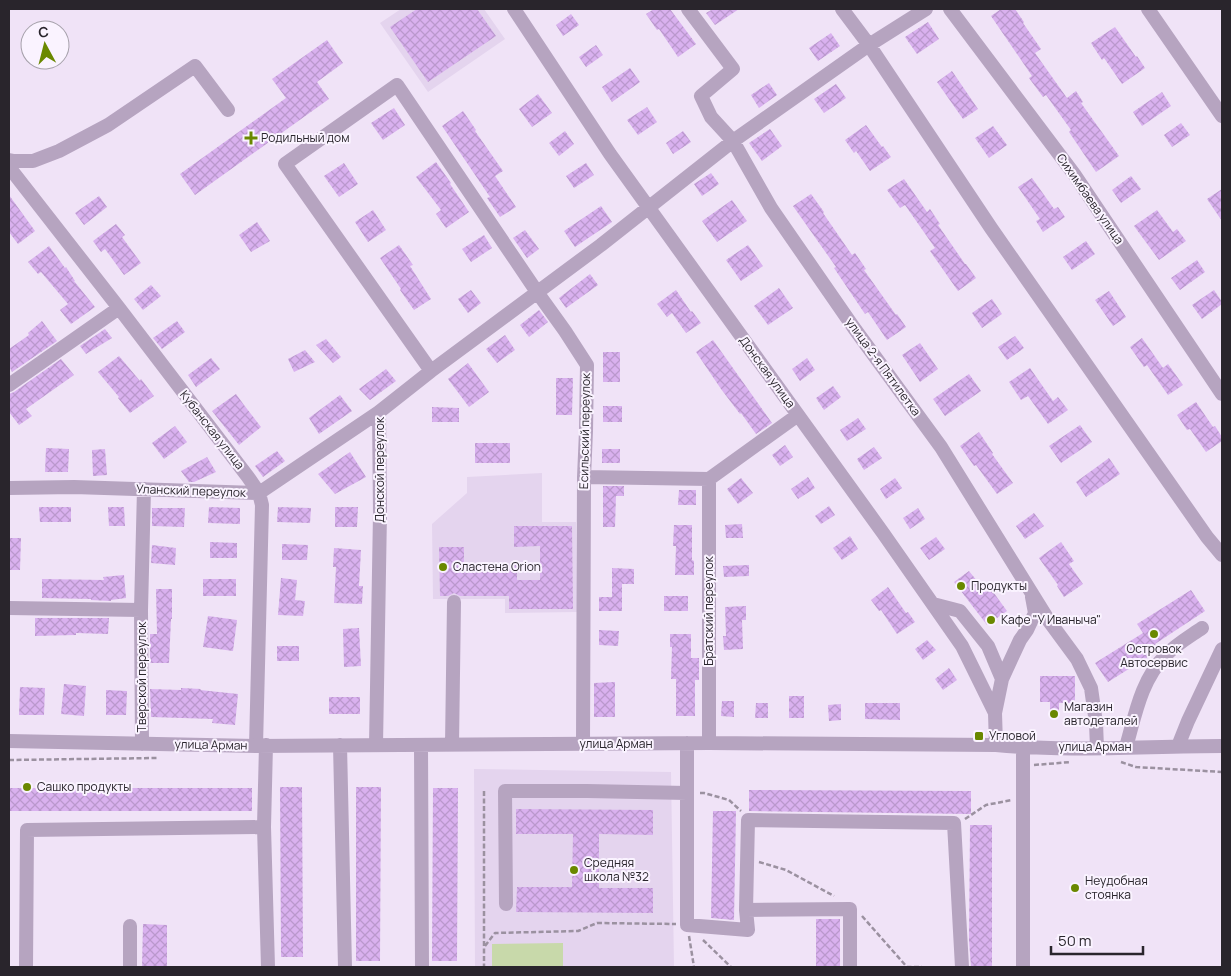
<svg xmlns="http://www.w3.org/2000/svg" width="1231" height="976" viewBox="0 0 1231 976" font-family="Manrope,sans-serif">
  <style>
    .built { fill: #e4d4ee }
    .pitch { fill: #c8d9aa }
    .building { fill: url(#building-cross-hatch) }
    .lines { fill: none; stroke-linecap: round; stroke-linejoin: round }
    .path { stroke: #9b91a0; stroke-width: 2.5; stroke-dasharray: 5 2.5; stroke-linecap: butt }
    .minor { stroke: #b6a4c0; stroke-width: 14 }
    .poi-dot { fill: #6a8800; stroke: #faf3ff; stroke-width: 2 }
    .labels { text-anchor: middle; stroke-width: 4; stroke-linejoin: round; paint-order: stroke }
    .poi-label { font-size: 12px; fill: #29252c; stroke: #faf3ff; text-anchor: start }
    .street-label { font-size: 12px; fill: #29252c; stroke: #faf3ff }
  </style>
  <defs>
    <pattern id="building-cross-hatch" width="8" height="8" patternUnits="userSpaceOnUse" patternTransform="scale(1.25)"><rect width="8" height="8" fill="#d9b1ef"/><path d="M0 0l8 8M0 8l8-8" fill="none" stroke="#ba98cd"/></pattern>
  </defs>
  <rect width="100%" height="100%" fill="#f0e3f7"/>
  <path class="built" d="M401 9H484L505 39 428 92 380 23Z
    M542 473V522H576L577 612 505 613V599H433L432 524 467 493V477Z
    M474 769 671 772 674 967H475Z"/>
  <path class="pitch" d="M563 943V967H492V944Z"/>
  <path class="building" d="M417 9H477L496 36 428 82 390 27Z
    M654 9H670L696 44 678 57 659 29 657 30 646 14Z
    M713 9H739L715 25 706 13Z
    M1001 9H1015L1024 22 1023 23 1041 49 1035 53 1067 98 1076 91 1083 102 1081 103 1119 156 1096 172 1069 132 1071 130 1046 95 1043 97 1029 78 1032 76 991 16Z
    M571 14 579 25 563 36 556 25Z
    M928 22 939 39 917 54 905 37Z
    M1115 27 1136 57 1137 56 1145 68 1122 84 1104 58 1102 60 1091 43Z
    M831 33 840 46 818 61 809 48Z
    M327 40 343 63 317 82 329 99 195 195 180 174 286 98 272 79Z
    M596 45 603 55 586 67 579 57Z
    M630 68 640 82 612 102 602 87Z
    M952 71 978 109 963 119 937 82Z
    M769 83 777 95 759 108 751 95Z
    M836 84 846 98 824 113 814 99Z
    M1162 92 1171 106 1142 126 1133 112Z
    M538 94 552 113 532 127 519 109Z
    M647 107 657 122 638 135 627 120Z
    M394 108 405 125 383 140 371 123Z
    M463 111 476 130 475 131 503 171 495 176 516 207 500 217 487 198 490 197 442 126Z
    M1181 123 1190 135 1172 147 1164 135Z
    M866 125 882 147 883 146 891 157 870 171 856 151 854 153 845 140Z
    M993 126 1007 145 989 158 975 138Z
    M770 129 782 146 762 161 749 143Z
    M565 131 574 144 559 156 549 143Z
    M683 131 691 142 673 154 666 143Z
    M436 162 451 183 450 184 469 212 446 228 436 214 441 210 416 177Z
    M344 163 358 184 339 197 324 176Z
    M586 163 594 175 574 188 566 176Z
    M711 173 719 184 702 196 694 184Z
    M1131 176 1141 189 1121 203 1112 190Z
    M1032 178 1054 209 1058 207 1065 217 1043 232 1036 221 1040 219 1018 187Z
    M904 179 927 212 930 209 940 224 938 225 965 264H966L976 278 958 291 930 251 935 248 905 205 900 208 887 190Z
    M1222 189V221L1207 199Z
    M811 194 824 212 823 213 852 255 855 253 866 269 864 270 896 315 897 314 906 327 887 340 868 312 865 314 834 268 836 267 793 206Z
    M9 195 35 231 18 244 9 232Z
    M99 196 107 207 84 225 75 213Z
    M732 200 747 221 717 242 702 221Z
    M601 206 612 222 575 247 564 231Z
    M373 210 386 230 368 242 355 222Z
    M1157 210 1173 232 1177 229 1186 241 1159 260 1134 226Z
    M257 222 270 241 251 252 239 235Z
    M116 224 125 235 122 237 141 263 124 275 105 249 101 252 93 241Z
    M525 230 539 249 527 258 513 238Z
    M484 235 492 248 471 262 462 249Z
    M1086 241 1095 254 1072 270 1063 257Z
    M399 245 413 265 410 266 431 299 414 310 400 290 401 289 380 258Z
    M748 245 763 266 741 281 726 260Z
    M49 246 65 268 66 267 75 281H74L95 307 71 324 60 310 68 304 41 272 38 274 28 262Z
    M1197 260 1205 272 1180 290 1171 278Z
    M590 274 598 285 566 308 559 298Z
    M151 285 161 296 143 310 134 299Z
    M779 288 793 308 768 325 754 306Z
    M471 290 481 303 468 313 458 299Z
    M676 290 691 312 692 311 701 323 686 333 672 313 667 317 657 304Z
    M1214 290 1222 302V304L1202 319 1192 305Z
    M1109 291 1126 317 1113 326 1095 300Z
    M992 299 1002 314 982 328 972 313Z
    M539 310 548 322 529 337 520 325Z
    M42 321 57 341 12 372 9 366V349L29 335 28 333Z
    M177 321 185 332 162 349 153 338Z
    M105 329 112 338 86 354 80 346Z
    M505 335 515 350 497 363 486 349Z
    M1015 336 1024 348 1007 360 998 347Z
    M1142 338 1163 368 1168 364 1183 385 1168 395 1147 365 1144 367 1130 347Z
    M326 339 341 357 333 363 316 345Z
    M713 340 772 423 756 434 741 413 740 414 721 389 696 352Z
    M920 343 938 369 920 382 902 355Z
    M305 350 315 362 294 372 288 359Z
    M603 352H620V382H603Z
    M119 356 140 381 141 379 154 396 130 413 118 398 119 397 98 372Z
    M211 358 220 369 196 387 188 375Z
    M807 358 815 370 800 381 792 369Z
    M61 359 74 375 26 409 32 416 19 425 9 412V394L14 392Z
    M468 363 489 392 469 407 448 379Z
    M1030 368 1053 401 1058 397 1068 410 1048 424 1028 396 1021 400 1009 382Z
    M386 369 396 381 370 400 359 389Z
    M969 374 981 391 945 416 933 399Z
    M556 378H573L572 415H556Z
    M833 386 841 397 824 410 816 398Z
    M236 394 244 405 261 427 239 445 212 411Z
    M340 395 352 411 319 434 309 418Z
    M1196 402 1213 427 1215 426 1222 437V441L1206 452 1190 429 1187 430 1177 415Z
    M603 406H622V422H603Z
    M432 407 459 408V422H432Z
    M858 418 866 429 847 441 840 430Z
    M1080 425 1092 442 1061 463 1049 446Z
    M175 426 187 442 164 459 152 443Z
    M979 432 993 453 992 454 1013 483 997 494 976 465 974 466 960 446Z
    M475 443H510V463H475Z
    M785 445 793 457 780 466 772 455Z
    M874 447 882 458 864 470 857 459Z
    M46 448 69 449 68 472H45Z
    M105 449 107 475 93 476 92 450Z
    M602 449H620V463H602Z
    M277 451 285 461 263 477 255 466Z
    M350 452 366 477 335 494 318 474Z
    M207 457 216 472 194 482H189L181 471Z
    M1109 458 1120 474 1086 497 1076 482Z
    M808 477 815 488 798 499 791 489Z
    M741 478 753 493 738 504 727 489Z
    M895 478 902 488 886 499 880 489Z
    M603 486H624V496H616L615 527H603Z
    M679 490H696V505H678Z
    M829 506 835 515 821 524 815 516Z
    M39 507H71V522H40Z
    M108 507H124L125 526H109Z
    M209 507 240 508V524L208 523Z
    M278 507 311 508 310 523 277 522Z
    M335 507H358L357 527H335Z
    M152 508H185L184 527 152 526Z
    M918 508 925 519 910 529 903 518Z
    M1034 513 1044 526 1025 539 1016 526Z
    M742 524 743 538H726L725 525Z
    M674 525H692V560L694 561V575H675L676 546H673Z
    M514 526H572L573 609H509V596H460L454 593 448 596H440L439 547H464V572H501V564H517V580H540V546L514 547Z
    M850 536 858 549 842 560 833 548Z
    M936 537 945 549 929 560 920 548Z
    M9 538H21L20 570H9Z
    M210 542 237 543V558H210Z
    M1061 542 1074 561 1069 564 1083 584 1064 597 1057 586 1058 585 1039 558Z
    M282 544 308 545 307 560H282Z
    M152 545 176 548 175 565 151 563Z
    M334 548 361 550 359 586H363L362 604 334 603 336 567H333Z
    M749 565V576L724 577 723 566Z
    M612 568 634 569V584H622V611H599V597H612Z
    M969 571 986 592 991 589 1007 611 987 625 954 582Z
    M124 575 126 598 111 600V601L91 600V599L42 598V579L104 580 103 577Z
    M281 578 297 580 295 600 305 601 303 616 278 615Z
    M203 579H236V596H203Z
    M888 587 906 613 908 612 915 622 897 634 881 610 879 611 871 600Z
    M156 589H172V619H171L169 663H150V634H157Z
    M1191 590 1205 611 1155 644 1159 650 1108 682 1095 663 1143 633 1137 624Z
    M664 596H688V611H664Z
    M746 606V620H742L743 649 724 650 723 636H726L725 607Z
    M208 616 237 620 233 651 203 647Z
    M35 618H109L108 634 76 633V635L35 636Z
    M359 628 361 666 344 667 343 629Z
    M599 630 619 631 618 646 599 645Z
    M670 634H691V658H699V680H695V716H676V679H671L672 647H670Z
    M927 640 936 650 923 660 915 649Z
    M277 646H299V661H277Z
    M949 668 957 680 943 690 935 679Z
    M1040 676H1075V703H1059V716H1050V702H1040Z
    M615 682V717H594V683Z
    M64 684 86 686 84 716 61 714Z
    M20 687 45 688 44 715H19Z
    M181 688 201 689 200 690 238 694 235 725 212 723 213 719 151 717 150 689 181 690Z
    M106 690 127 691 126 715H106Z
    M789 696H804V718H789Z
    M329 697H360V714H329Z
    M722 701H734V717L721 716Z
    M756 703H768V718H755Z
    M865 703H900V720L865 719Z
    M841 704V720L829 721 828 705Z
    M280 787H302L303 957H281Z
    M356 787H381L380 961H356Z
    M9 788H252V811H9Z
    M433 788H458L457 961H432Z
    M749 790 971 791V814L749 811Z
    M516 809 653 810V835L599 834V888H653V913L516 912 517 887H572L573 834H516Z
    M713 811H736L734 920 711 918Z
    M970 825H992V967H971L969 940Z
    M816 919H840V967H816Z
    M143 924 167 925V967H142Z"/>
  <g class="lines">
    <path class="path" d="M9 760 157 758
      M1121 762 1136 767 1222 772
      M1034 765 1071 762
      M484 791V967
      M700 793H704L729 800 741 811
      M965 819 986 805 1012 800
      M759 862 786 870 834 896
      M862 916 907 967H922
      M689 936 694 967
      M703 940 731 967
      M485 946 495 933 578 931 597 923 676 924"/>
    <path class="minor" d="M514 9 610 154 883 533 962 646 995 713 996 745
      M688 9 733 69 701 96 711 117 733 141 771 208 854 328 941 447 1049 621 1077 659 1091 688 1096 723 1097 748
      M842 9 869 45 991 228 1207 537 1222 555
      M950 9 1074 174 1222 394
      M1148 9 1222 116
      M9 160 14 161H33L59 151 108 125 195 66 228 110
      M9 167 119 308 248 477 259 493 262 505 256 746
      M431 371 285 164 397 85 537 292 565 331 587 365 586 431 584 477 583 744
      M9 385 119 308
      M584 477 709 479V743
      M709 479 798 415
      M9 488 74 487 259 493 379 412
      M933 604 960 611 988 646 1002 679
      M9 608 141 610
      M995 713 1002 679 1020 640 1027 630 1035 613 1032 597
      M9 741 256 746 709 743 996 745C1071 752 1147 746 1222 746
      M142 744 141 610 144 489
      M340 745 345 967
      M376 745 380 513 379 412 431 371 601 245 733 141 869 45 926 9
      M421 745 422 967
      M452 745 454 602
      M1178 746 1188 721 1222 649
      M1126 747C1135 716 1141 680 1165 656 1175 645 1189 637 1202 628
      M1023 748V967
      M687 793V925L748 930 746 910
      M264 827 268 967
      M506 904 505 791H587L687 793V743
      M130 926V967
      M26 967 27 830 264 827 266 745
      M850 967V909L746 910 748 820 954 823 962 967"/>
  </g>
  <g class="poi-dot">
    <path d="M248.5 130.5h5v5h5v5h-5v5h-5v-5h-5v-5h5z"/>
    <circle cx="443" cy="567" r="5"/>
    <circle cx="961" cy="586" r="5"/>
    <circle cx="991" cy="620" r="5"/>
    <circle cx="1154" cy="634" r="5"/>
    <circle cx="1054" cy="714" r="5"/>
    <rect x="974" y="731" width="10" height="10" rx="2.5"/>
    <circle cx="27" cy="787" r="5"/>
    <circle cx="574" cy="870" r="5"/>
    <circle cx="1075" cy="888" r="5"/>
  </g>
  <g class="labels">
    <g class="poi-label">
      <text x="261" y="142">Родильный дом</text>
      <text x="453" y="571">Сластена Orion</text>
      <text x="971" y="590">Продукты</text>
      <text x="1001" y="624">Кафе "У Иваныча"</text>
      <text x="1154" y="653" text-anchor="middle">Островок<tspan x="1154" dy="14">Автосервис</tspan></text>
      <text x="1064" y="711">Магазин<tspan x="1064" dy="14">автодеталей</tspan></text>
      <text x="989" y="740">Угловой</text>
      <text x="37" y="791">Сашко продукты</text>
      <text x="584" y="867">Средняя<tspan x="584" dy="14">школа №32</tspan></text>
      <text x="1085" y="885">Неудобная<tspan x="1085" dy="14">стоянка</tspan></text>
    </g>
    <g class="street-label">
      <text transform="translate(1090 199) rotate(55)" y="4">Сихимбаева улица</text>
      <text transform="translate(883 367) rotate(54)" y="4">улица 2-я Пятилетка</text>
      <text transform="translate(767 372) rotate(54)" y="4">Донская улица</text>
      <text transform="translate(212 430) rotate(52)" y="4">Кубанская улица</text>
      <text transform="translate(585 431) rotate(-89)" y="4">Есильский переулок</text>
      <text transform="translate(380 470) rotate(-90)" y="4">Донской переулок</text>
      <text transform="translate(191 491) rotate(2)" y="4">Уланский переулок</text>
      <text transform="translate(709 611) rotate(-90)" y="4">Братский переулок</text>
      <text transform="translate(142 677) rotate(-90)" y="4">Тверской переулок</text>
      <text x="616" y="748">улица Арман</text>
      <text transform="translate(211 745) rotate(1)" y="4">улица Арман</text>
      <text x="1095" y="751">улица Арман</text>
    </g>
  </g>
  <rect width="1231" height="976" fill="none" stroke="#29252c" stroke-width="20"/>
  <g transform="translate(45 45) rotate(353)"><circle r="24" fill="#faf3ff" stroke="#a6a1ab"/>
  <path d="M0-4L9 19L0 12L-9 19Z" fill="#6a8800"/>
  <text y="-8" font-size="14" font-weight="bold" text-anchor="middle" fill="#29252c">С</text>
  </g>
  <path d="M1051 946v8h92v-8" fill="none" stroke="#29252c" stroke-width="2.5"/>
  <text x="1058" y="946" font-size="15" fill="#29252c" stroke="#faf3ff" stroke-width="4" paint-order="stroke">50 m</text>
</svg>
